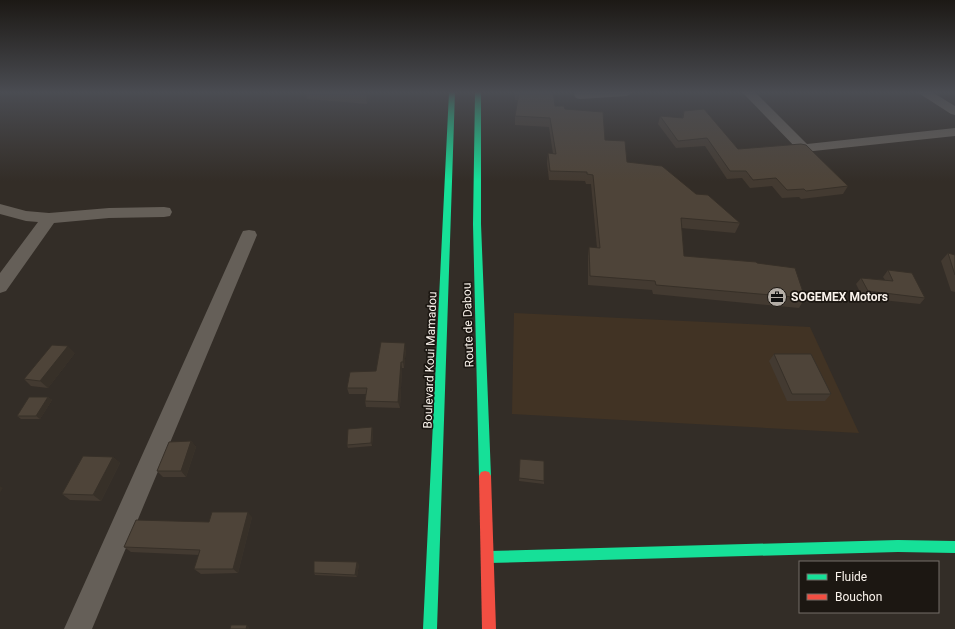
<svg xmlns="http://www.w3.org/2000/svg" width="955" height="629" viewBox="0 0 955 629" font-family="Roboto,sans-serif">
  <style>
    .built { fill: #413324 }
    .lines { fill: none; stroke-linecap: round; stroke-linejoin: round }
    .street { fill: #655f58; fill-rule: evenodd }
    .fast { fill: #16e098; fill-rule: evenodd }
    .jam { fill: #f24e42; fill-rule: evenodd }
    .wall { fill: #433a31 }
    .shaded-wall { fill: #373028 }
    .building { fill: #4e4439; stroke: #373028 }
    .labels { text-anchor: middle; stroke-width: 3.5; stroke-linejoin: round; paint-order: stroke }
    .poi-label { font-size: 12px; font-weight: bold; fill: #faf3ec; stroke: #1c1712; text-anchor: start }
    .street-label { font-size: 12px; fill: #faf3ec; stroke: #1c1712 }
  </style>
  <rect width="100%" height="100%" fill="#332d27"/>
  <path class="built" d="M514 313 810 327 859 433 512 414Z"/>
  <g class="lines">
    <path class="street" d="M576 92H633L627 96 580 99 576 98 574 95Z
      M742 92H755L807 144 955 128V136L804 152 799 151Z
      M917 92H932L955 106V115L951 114Z
      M0 204 26 211 49 213 109 208 164 207 170 208 172 212 170 216 164 217 109 218 54 223 6 291 0 293V273L38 222 26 221 0 214Z
      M249 230 255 231 257 235 92 629H64L241 235 243 231Z"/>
    <path class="fast" d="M449 92H455L437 629H423Z
      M475 92H481V224L491 476 489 480 485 481 481 480 479 476 473 224Z
      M898 540 955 541V553L898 552 488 563 484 561 482 557 484 553 488 551Z"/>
    <path class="jam" d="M485 471 489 472 491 476 496 629H482L479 476 481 472Z"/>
  </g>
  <path class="wall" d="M306 92H372L367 104 307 99Z
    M515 92H553L555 106 565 109 605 140 627 162 696 194 740 223 735 233 681 228 684 256 757 263 805 298 799 308 653 294 652 290 588 285V256L589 247 597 248 591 184H586L585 181 549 180 547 163 548 153 553 154 549 127 515 125V116L518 100H515Z
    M684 111 738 149 848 186 843 194 801 199 799 197 782 198 772 186 750 188 742 178 727 179 705 146 676 148 658 124 660 116 682 118Z
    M948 253 955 255V292L951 291 941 261Z
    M888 270 925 298 920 304 863 298 856 284 861 278 885 280 883 277Z
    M406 349 404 368H402L400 408 366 407 365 401 366 394H349L347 388 376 371Z
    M75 353 48 388 31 386 24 379Z
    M774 354 831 394 825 401H787L769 361Z
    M48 397 52 400 40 419H21L17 416Z
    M372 427 373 431 372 446 348 448 347 445Z
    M191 441 196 447 186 477H163L157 471Z
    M113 457 120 463 101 501 70 500 62 494Z
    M520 459 544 481V484L519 481Z
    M252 517 238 573 201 574 194 569 199 555 131 552 124 547 209 522Z
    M359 564 357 577 315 575 314 573Z"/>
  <path class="shaded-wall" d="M366 92H372L367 104 366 94Z
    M405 343 406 349 404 368 403 362Z
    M68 346 75 353 48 388 40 381Z
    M401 362 402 368 400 408 398 402Z
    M48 397 52 400 40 419 36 416Z
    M372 427 373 431 372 446 371 443Z
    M191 441 196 447 186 477 181 471Z
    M113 457 120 463 101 501 93 495Z
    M0 486 3 488 0 493Z
    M248 512 252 517 238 573 233 569Z
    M357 562 359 564 357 577 355 575Z
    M247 625 249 627V629H246Z"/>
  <path class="building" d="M349 92H366V94Z
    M519 92H553L555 106H564L565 109 603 112 605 140 625 141 627 162 662 166 696 194 708 195 740 223 681 218 684 256 756 262 757 263 795 268 805 298 656 285 655 281 590 276 589 247 600 248 593 175 587 174V172L550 171 548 153 556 154 550 118 515 116Z
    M704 109 738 149 801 144 806 145 848 186 806 191 804 189 787 190 776 178 753 180 746 171H730L707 138 678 141 660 116 683 118 684 111Z
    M948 253 955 255V275Z
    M888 270 912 273 925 298 868 291 861 278 893 281Z
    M381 342 405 343 403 362H401L398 402 365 401 367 388H347L350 372 376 371Z
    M52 345 68 346 40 381 24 379Z
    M774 354H811L831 394H792Z
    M29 397H48L36 416H17Z
    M372 427 371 443 347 445 348 429Z
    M191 441 181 471H157L169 442Z
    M83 456 113 457 93 495 62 494Z
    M520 459 544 461V481L519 478Z
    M212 512H248L233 569H194L200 550 124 547 136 520 209 522Z
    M314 561 357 562 355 575 314 573Z
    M231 625H247L246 629H230Z"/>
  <linearGradient id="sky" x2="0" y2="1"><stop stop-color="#1c1915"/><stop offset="0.51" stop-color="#4a4c52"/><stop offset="1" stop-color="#4a4c52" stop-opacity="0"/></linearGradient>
  <rect width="955" height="181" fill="url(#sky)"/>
  <defs>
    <g id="office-disc" transform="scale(1)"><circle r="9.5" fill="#b4aea7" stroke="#1c1712"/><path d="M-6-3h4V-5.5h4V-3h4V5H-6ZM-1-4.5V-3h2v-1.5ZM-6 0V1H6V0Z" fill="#111"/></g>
  </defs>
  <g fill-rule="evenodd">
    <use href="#office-disc" x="777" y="297"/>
  </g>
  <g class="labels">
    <g class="poi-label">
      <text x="791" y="301">SOGEMEX Motors</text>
    </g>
    <g class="street-label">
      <text transform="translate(468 325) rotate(-92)" y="4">Route de Dabou</text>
      <text transform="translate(430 360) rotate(-88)" y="4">Boulevard Koui Mamadou</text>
    </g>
  </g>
  <rect x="799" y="561" width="140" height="52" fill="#1c1712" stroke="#756f69"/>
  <rect x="807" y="574" width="20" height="6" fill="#16e098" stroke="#756f69"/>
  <text x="835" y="581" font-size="12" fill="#faf3ec">Fluide</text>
  <rect x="807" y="594" width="20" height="6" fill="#f24e42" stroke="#756f69"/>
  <text x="835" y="601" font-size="12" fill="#faf3ec">Bouchon</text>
</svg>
